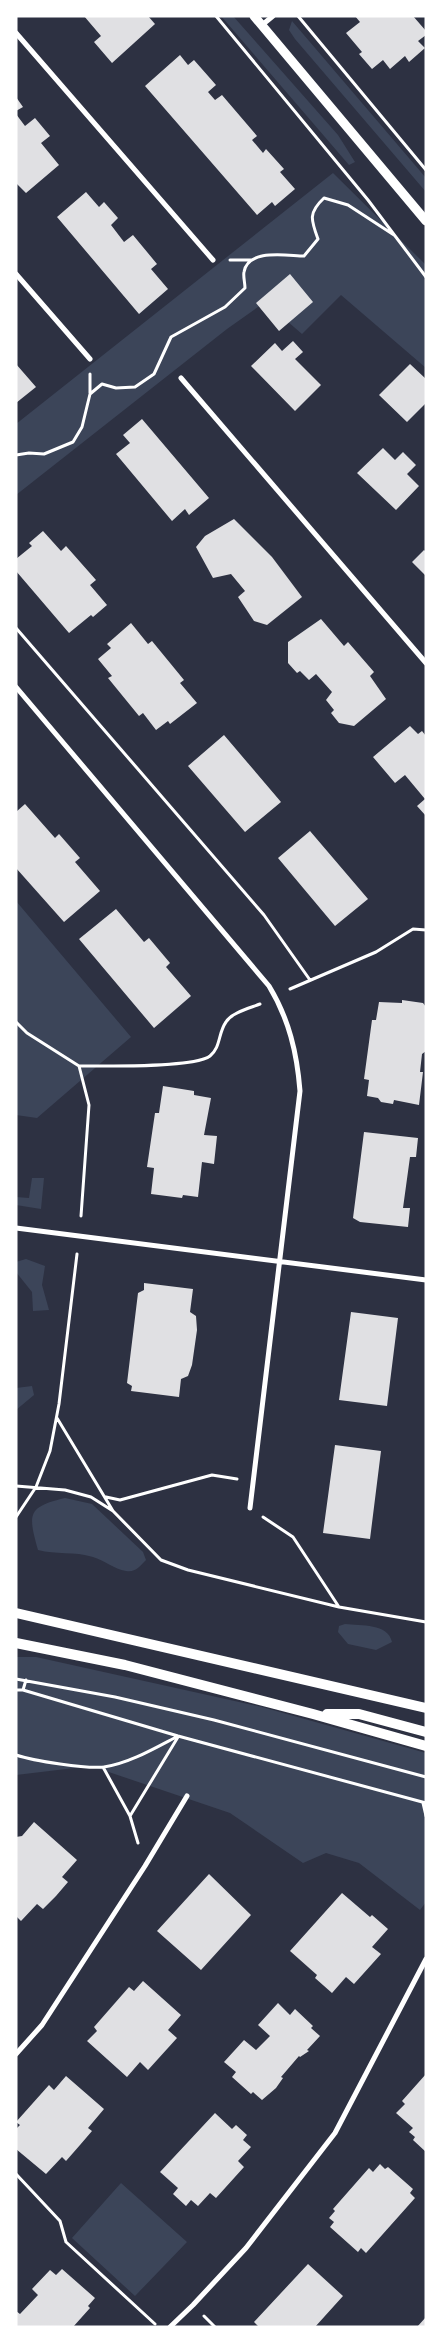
<svg xmlns="http://www.w3.org/2000/svg" width="442" height="2343" viewBox="0 0 442 2343" font-family="Commissioner,sans-serif">
  <style>
    .green { fill: #3c4559 }
    .building { fill: #e0e0e3 }
    .lines { fill: none; stroke-linecap: round; stroke-linejoin: round }
    .path { stroke: #fff; stroke-width: 3 }
    .minor { stroke: #fff; stroke-width: 5 }
    .tertiary { stroke: #fff; stroke-width: 9 }
    .secondary { stroke: #fff; stroke-width: 10 }
  </style>
  <rect width="100%" height="100%" fill="#2d3142"/>
  <path class="green" d="M221 16H233L338 135 355 162 349 165Z
    M292 21 426 178V192L295 39 289 30Z
    M333 173 426 265V368L341 295 302 334 265 302 227 329 16 495V424Z
    M16 901 131 1037 37 1118 16 1115Z
    M32 1178H44L41 1209 16 1205V1197L29 1198Z
    M26 1259 45 1266 42 1285 49 1310 33 1311 32 1292 16 1272V1262Z
    M32 1386 34 1395 16 1410V1388Z
    M65 1498 92 1504 143 1552 146 1560C140 1566 135 1573 126 1571 114 1569 104 1560 93 1557 74 1551 56 1555 38 1550 28 1514 27 1507 65 1498Z
    M345 1624C361 1626 388 1623 392 1642L376 1650 348 1644 338 1632 339 1626Z
    M16 1657H36L262 1707 426 1753V1902L420 1910 359 1863 326 1853 303 1863 230 1813 91 1766 16 1775Z
    M121 2183 187 2242 135 2296 72 2238Z"/>
  <path class="building" d="M84 16H148L155 24 112 63 94 42 101 36Z
    M355 16H413L426 31V35L418 41 425 48 409 62 405 56 390 69 383 60 372 69 359 54 362 52 346 33 360 22Z
    M180 55 188 65 194 60 216 85 208 92 215 100 222 95 257 136 252 140 263 153 266 149 284 169 280 172 295 189 275 206 272 202 257 215 145 86Z
    M16 97 23 107 16 111Z
    M16 114 25 126 35 118 50 136 41 143 59 165 26 193 16 183Z
    M86 192 99 207 104 202 118 218 111 225 124 242 133 235 157 264 151 269 168 289 139 314 57 217Z
    M290 274 313 302 279 331 256 303Z
    M293 341 303 352 295 359 321 385 295 411 251 366 275 343 282 351Z
    M16 364 36 387 16 403Z
    M410 364 426 379V403L407 422 379 395Z
    M142 419 209 498 189 515 185 509 172 521 116 454 130 443 123 435Z
    M383 448 395 460 403 452 416 465 407 474 419 486 396 510 357 473Z
    M234 519 272 557 302 597 267 625 254 621 238 597 245 591 231 574 213 578 196 547 205 536Z
    M43 531 61 551 66 546 96 580 90 585 107 605 93 617 91 615 69 633 16 571V559L32 546 29 543Z
    M424 550 426 552V576L412 562Z
    M321 619 344 646 348 642 374 672 370 676 386 699 354 726 339 723 331 713 334 710 326 700 332 692 316 674 309 680 300 671 297 673 288 663V642Z
    M131 623 148 644 152 641 184 680 180 683 197 703 170 724 168 721 156 730 143 713 139 716 108 678 112 676 98 659 111 648 107 644Z
    M410 726 418 734 422 731 426 736V816L417 806 425 799 405 775 395 783 373 757Z
    M224 735 281 802 245 832 188 766Z
    M25 804 55 838 59 834 80 858 75 862 100 891 64 922 16 868V812Z
    M310 831 368 899 335 926 278 858Z
    M116 909 144 942 149 938 170 963 166 967 191 996 154 1028 79 939Z
    M402 1000 423 1003 426 1007V1051L422 1054 420 1072H423L419 1105 394 1100 393 1104 381 1102 378 1098 367 1096 369 1080 364 1079 372 1020H376L379 1002 402 1003Z
    M163 1086 194 1091V1095L211 1098 204 1135 217 1136 214 1164 202 1162 198 1197 183 1195 182 1198 151 1194 154 1168 147 1167 155 1113H159Z
    M364 1132 418 1138 416 1157H410L403 1208H410L408 1227 360 1222 353 1218Z
    M144 1283 193 1289 190 1312 196 1316 197 1330 192 1365 188 1376 181 1379 179 1397 131 1391 132 1386 127 1383 138 1293 144 1290Z
    M351 1312 398 1318 387 1406 339 1400Z
    M335 1445 381 1451 370 1539 323 1533Z
    M34 1822 77 1860 62 1877 68 1882 56 1896 43 1909 37 1904 21 1921 16 1916V1837L22 1836Z
    M209 1874 251 1915 201 1970 157 1931Z
    M342 1893 370 1917 372 1915 388 1929 372 1947 381 1954 354 1984 346 1977 332 1993 315 1978 317 1975 290 1951Z
    M143 1981 181 2015 168 2030 177 2038 148 2070 140 2062 127 2077 87 2041 97 2031 94 2027 129 1987 134 1991Z
    M278 2003 290 2015 295 2009 313 2026 311 2028 320 2036 307 2050 309 2051 300 2057 299 2056 281 2077 283 2078 276 2088 262 2100 253 2092 251 2094 232 2077 236 2072 224 2062 244 2040 256 2050 270 2036 258 2025Z
    M426 2074V2152L413 2140 415 2137 409 2132 413 2128 396 2113 405 2104 402 2101Z
    M66 2076 104 2109 88 2128 92 2131 80 2145 66 2161 62 2157 46 2174 16 2149V2129L20 2125 16 2122 49 2085 54 2090Z
    M215 2113 232 2129 236 2125 247 2135 243 2140 251 2147 238 2161 244 2167 216 2198 210 2193 198 2206 191 2200 186 2206 173 2194 178 2188 160 2172Z
    M380 2164 385 2169 388 2167 413 2189 410 2193 415 2198 366 2253 361 2248 358 2252 330 2227 334 2222 329 2218 335 2211 333 2209 369 2168 373 2172Z
    M308 2264 343 2296 315 2327H259L254 2322Z
    M62 2269 95 2298 88 2306 90 2308 73 2327H16V2311L20 2314 38 2295 32 2289 50 2270 56 2275Z
    M426 2317V2327H417Z"/>
  <g class="lines">
    <path class="path" d="M216 16 368 200 426 277
      M298 16 426 170
      M230 260H251
      M90 374V393
      M16 455 29 453 44 454 73 442 82 427 90 394 102 384 116 388 135 387 154 374 171 337 225 307 245 288C245 283 243 276 244 272 248 248 288 256 304 256L318 239C311 220 308 213 324 198L348 205 394 235
      M16 628 264 915 310 980
      M290 989 376 952 413 929 426 930
      M16 1022 27 1033 79 1066 89 1105 81 1216
      M79 1066C103 1066 195 1068 210 1056 221 1047 218 1033 226 1022 231 1013 250 1008 260 1004
      M57 1418 113 1511
      M16 1486 65 1490 91 1497 113 1511 161 1560 188 1570 339 1607 426 1622
      M106 1497 120 1500 212 1475 237 1479
      M16 1517 36 1487 50 1451 59 1404 77 1254
      M263 1517 293 1537 339 1607
      M16 1679 115 1697 214 1720 426 1777
      M16 1690H23L178 1736 426 1803
      M23 1690 26 1680
      M16 1755C34 1761 86 1769 104 1767 130 1763 155 1748 178 1736
      M103 1767 130 1816
      M423 1803 426 1816
      M138 1843 130 1816 178 1737
      M16 2174 60 2221 66 2242 155 2324
      M204 2316 215 2327"/>
    <path class="minor" d="M262 25 273 16
      M16 33 213 260
      M16 274 90 359
      M181 378 426 663
      M16 687 269 986C289 1019 297 1053 300 1091L250 1508
      M16 1228 426 1280
      M16 2054 42 2025 145 1866 187 1796
      M170 2327 193 2305 246 2248 335 2133 426 1959"/>
    <path class="tertiary" d="M254 16 426 221"/>
    <path class="secondary" d="M16 1613 426 1708
      M16 1643 125 1665 313 1714 426 1746
      M327 1714H359L426 1732"/>
  </g>
  <rect width="442" height="2343" fill="none" stroke="#ffffff" stroke-width="35"/>
</svg>
